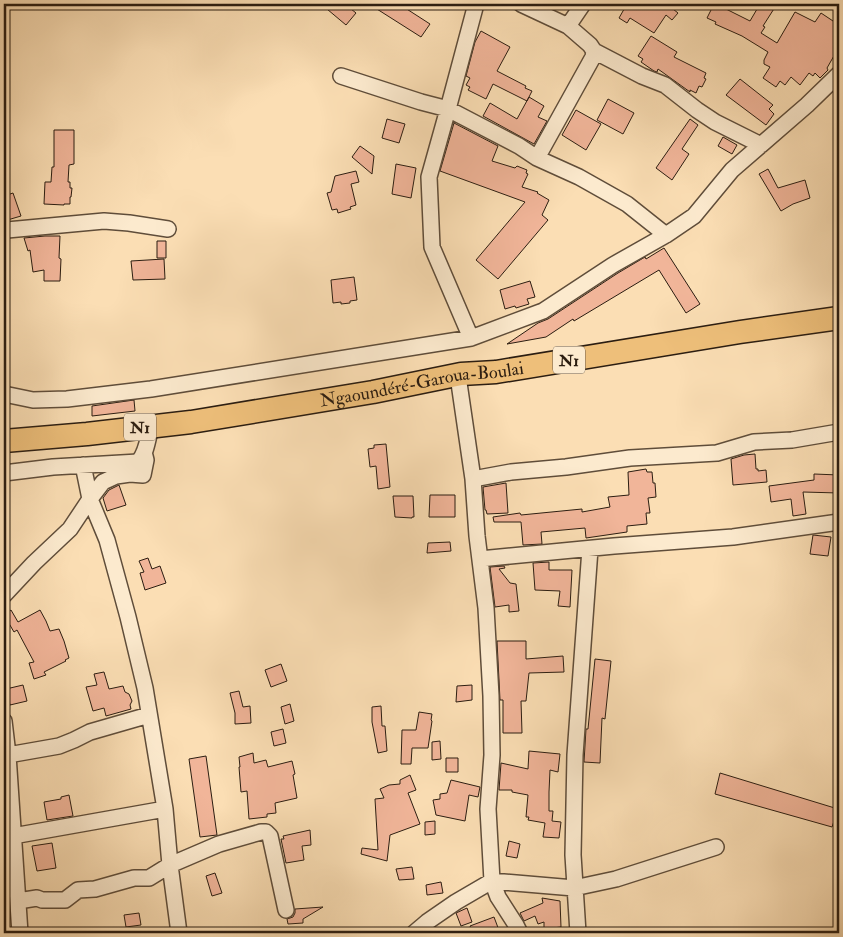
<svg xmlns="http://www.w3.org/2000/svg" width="843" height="937" viewBox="0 0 843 937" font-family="'IM FELL Double Pica',serif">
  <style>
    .building { fill: #f1b599; stroke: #2b1d11 }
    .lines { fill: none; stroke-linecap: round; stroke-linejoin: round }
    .minor-casing { stroke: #5f4d3a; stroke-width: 18 }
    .highway-casing { stroke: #2b1d11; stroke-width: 25 }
    .minor { stroke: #fceace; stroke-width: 15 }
    .highway { stroke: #eebf7a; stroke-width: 22 }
    .labels { text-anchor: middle; stroke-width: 5; stroke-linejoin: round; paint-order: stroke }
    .shield { fill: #fceace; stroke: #6a5a4a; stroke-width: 1 }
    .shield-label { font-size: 16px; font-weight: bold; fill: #2b1d11 }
    .street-label { font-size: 18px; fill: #2b1d11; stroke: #fceace }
  </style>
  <rect width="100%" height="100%" fill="#fbdeb4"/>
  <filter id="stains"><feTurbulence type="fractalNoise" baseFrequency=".004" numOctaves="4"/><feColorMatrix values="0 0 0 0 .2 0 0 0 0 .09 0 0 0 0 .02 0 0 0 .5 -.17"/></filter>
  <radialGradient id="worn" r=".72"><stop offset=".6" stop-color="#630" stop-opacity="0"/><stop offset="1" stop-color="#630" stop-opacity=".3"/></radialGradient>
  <path class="building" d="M321 4H345L356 13 346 25Z
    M369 4H399L430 24 421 37Z
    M627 4H677L673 9 678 13 672 20 666 15 654 33 630 18 627 23 619 18Z
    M714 4H716L750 21 760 4H777L763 26 765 27 761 33 777 43 795 12 815 22 821 13 833 21 839 11V47L827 68 828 70 820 78 815 73 813 76 809 73 800 85 791 77 785 85 780 81 776 87 763 78 770 67 764 64V60L768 52 742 36 715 24 716 22 707 18Z
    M481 31 510 47 497 71 526 86 525 88 532 91 527 101 493 84 486 99 468 90 470 87 466 85 470 78 466 76 475 42Z
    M651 36 677 52 674 57 706 73 704 78 706 79 702 87 699 86 696 93 690 90V92L658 69 657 72 654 71 641 62 643 59 638 56Z
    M740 79 773 105 769 109 774 114 766 125 726 95Z
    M529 97 544 106 538 117 547 121 534 144 483 116 490 103 517 119Z
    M608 99 634 113 623 134 597 120Z
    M576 110 601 124 586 150 562 135Z
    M387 119 405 124 399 143 382 138Z
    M690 119 698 125 682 149 689 154 672 180 656 168Z
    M454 123 498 146 492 161 515 168 517 166 527 170 526 173 528 174 522 187 538 192 537 193 549 200 542 215 548 220 498 279 476 260 525 202 440 171Z
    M54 130H74V164L69 165 68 182H70V188H72L71 197H70V204H64V205L44 204 45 182H51L52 167H54Z
    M723 137 737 145 732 154 718 146Z
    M360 146 374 156 372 174 352 157Z
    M396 164 416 168 411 198 392 194Z
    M768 169 778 188 805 180 810 198 793 204 781 211 759 174Z
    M356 171 359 182 351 184 356 205 350 207 351 209 338 213 337 209 332 210 327 193 331 192 335 176Z
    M13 193 21 216 4 221V196Z
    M45 236H60L59 258 61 259 60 281H44V270L33 272 30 250 28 251 24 238Z
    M157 241H166V258H157Z
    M664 248 700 304 686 313 659 270 574 321 573 319 546 337 507 344 538 323 548 319 618 273 645 257 646 259Z
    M164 259 165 279 133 280 131 261Z
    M354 277 357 300 350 301V303L341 304V302L333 303 331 280Z
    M530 281 535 297 527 299 529 304 516 308 515 306 505 309 500 290Z
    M134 400 135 411 92 416V406Z
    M386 444 390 487 378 489 376 466 370 467 368 449 374 448V445Z
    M755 454 756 469H758V471L766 470 767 482 733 485 731 459 744 455Z
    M646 469 647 472H652L653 483H655L656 497 648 498 650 513H646L647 524 627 526V532L586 538 585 528 541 532 542 544 523 545 521 522H494L493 517 520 513 521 515 582 509V512L610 507 608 497 629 495 628 472Z
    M814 474 839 475V493L803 492 806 514 793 516 791 499 771 502 769 486 814 480Z
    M506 483 508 513 487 514 486 510H485L483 487Z
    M119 485 126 505 107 511 103 498 109 490Z
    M430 495H455V517H429Z
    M393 496H413L414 517H412V518L395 517Z
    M813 535 831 537 828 556 810 554Z
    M450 542 451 551 427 553 428 543Z
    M148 558 152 569 160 566 166 583 145 590 140 573 144 572 139 561Z
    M549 562V570H572L570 607 558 606 560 591 535 590 533 563Z
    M504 566 505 568 499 569 510 583 516 584 519 611 509 612V605L495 607 490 567Z
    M11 610 18 622 40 610 46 621 50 631 59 629 64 641 69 658 65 660 66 661 44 672 46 675 34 679 29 663 34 662 17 630 14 632 4 615Z
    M497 641H526V659L563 656 564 672 529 673 526 701H521L522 733H503V700H500Z
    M595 659 611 661 605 719 602 718 600 763 584 762 586 729H588Z
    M281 664 287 681 271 687 265 670Z
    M104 672 109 689 123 686 125 692 129 694 132 701 130 705 131 709 106 716 104 708 93 711 86 687 97 685 94 674Z
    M23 685 27 701 10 705 6 689Z
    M472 685V700L456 702 457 686Z
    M239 691 243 707 250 706 251 723 235 724V713L230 693Z
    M290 704 294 721 285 724 281 707Z
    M381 706 382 726H385L387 751 378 753 372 722V707Z
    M419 712 432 714 431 720 432 721 428 748H412L411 764H401L402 730H416Z
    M283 729 286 743 274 746 271 732Z
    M440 741 441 759 432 760V742Z
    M529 751 560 754 558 772 550 770 549 792V811H553L552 821 561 822 559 838 543 837 545 823 528 820 529 817H526L528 795 512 792V790H499L501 763 528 769Z
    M253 753 254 763 266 760 268 767 292 761 295 774 293 775 297 798 275 803 276 813 267 814V817L249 819 247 791 241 792 239 767H240L239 757Z
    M206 756 217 835 200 837 189 759Z
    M446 758H458V772H446Z
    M720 773 838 809 832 827 715 794Z
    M410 775 416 790 408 793 420 824 390 835 387 861 361 854 362 848 378 850 375 799 384 798 380 789 389 785 400 784V780Z
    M451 780 480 787 478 797 469 795 465 821 436 815 433 800 440 799V794L447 793Z
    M69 795 73 816 47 820 44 802 61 799V797Z
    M435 821V834L425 835V822Z
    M310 830 311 845 302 846 304 860 286 863 281 839H284L283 836Z
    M509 841 520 844 517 858 506 856Z
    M52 843 56 868 37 871 32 846Z
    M412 867 414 879 399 880 396 869Z
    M215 873 222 893 212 896 206 876Z
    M441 882 443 893 427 895 426 885Z
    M542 898 560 901 561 927 544 929V922L538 924 535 916 524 921 520 913 543 903Z
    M323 907 303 919V923L288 924 287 919 293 917 295 913V909Z
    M467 908 472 922 461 926 456 913Z
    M139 913 141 925 126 927 124 915Z
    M494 917 500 933H473L470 926Z"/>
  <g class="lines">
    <g class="minor-casing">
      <path id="minor" d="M521 4 568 26
        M594 51 642 76 665 85 697 110 715 122 761 145
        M341 76 421 102 448 109 519 146 537 158 579 177 627 204 666 235
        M537 158 593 57 594 51 590 45 568 26 583 4
        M4 231 7 230 104 221 129 223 168 229
        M471 338 432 247 429 177 448 109 476 4
        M461 374 459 383 473 479 477 536 486 608 491 696 492 755 488 809 492 881 498 897 516 925 520 933
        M4 394 33 400 67 399 151 389 471 338 543 311 613 265 666 235 694 216 732 170 807 105 839 74
        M83 465 90 499 107 540 128 617 145 688 165 809 170 865 179 933
        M4 473 53 467 138 462C147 453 148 437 151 426
        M473 479 511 472 566 467 630 458 717 453 754 442 792 440 839 432
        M480 559 614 546 733 537 839 522
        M4 595 34 563 70 529 90 499 103 482 116 476 130 474 143 475 146 460 144 452
        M4 721 8 755 20 933
        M8 755 59 746 74 740 90 732 149 715
        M13 836 165 809
        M18 901 37 898 42 900H65L78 890 95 889 134 878H149L170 865 219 844 261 832H266L270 836 286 910
        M414 933 427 922 456 902 492 881 574 888 616 879 716 847
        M578 933 573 855 575 755 590 549"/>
    </g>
    <g class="highway-casing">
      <g id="highway">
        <path id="s1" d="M4 441 87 434 191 422 373 392 461 374 496 372 740 332 839 318"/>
      </g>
    </g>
    <use href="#minor" class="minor"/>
    <use href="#highway" class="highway"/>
  </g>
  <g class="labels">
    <g class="shield">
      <rect x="553" y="346.5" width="32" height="27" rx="4"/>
      <rect x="124" y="413.5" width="32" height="27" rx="4"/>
    </g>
    <g class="shield-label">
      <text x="569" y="366">N1</text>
      <text x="140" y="433">N1</text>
    </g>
    <g class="street-label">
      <text dy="6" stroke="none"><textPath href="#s1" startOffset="422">Ngaoundéré-Garoua-Boulai</textPath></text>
    </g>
  </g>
  <rect width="843" height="937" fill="none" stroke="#fbdeb4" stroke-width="20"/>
  <rect x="5" y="5" width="833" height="927" fill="none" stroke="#2b1d11" stroke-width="2.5"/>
  <rect x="10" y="10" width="823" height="917" fill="none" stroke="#2b1d11"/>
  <rect width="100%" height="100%" filter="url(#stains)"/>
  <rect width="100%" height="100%" fill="url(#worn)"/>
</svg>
